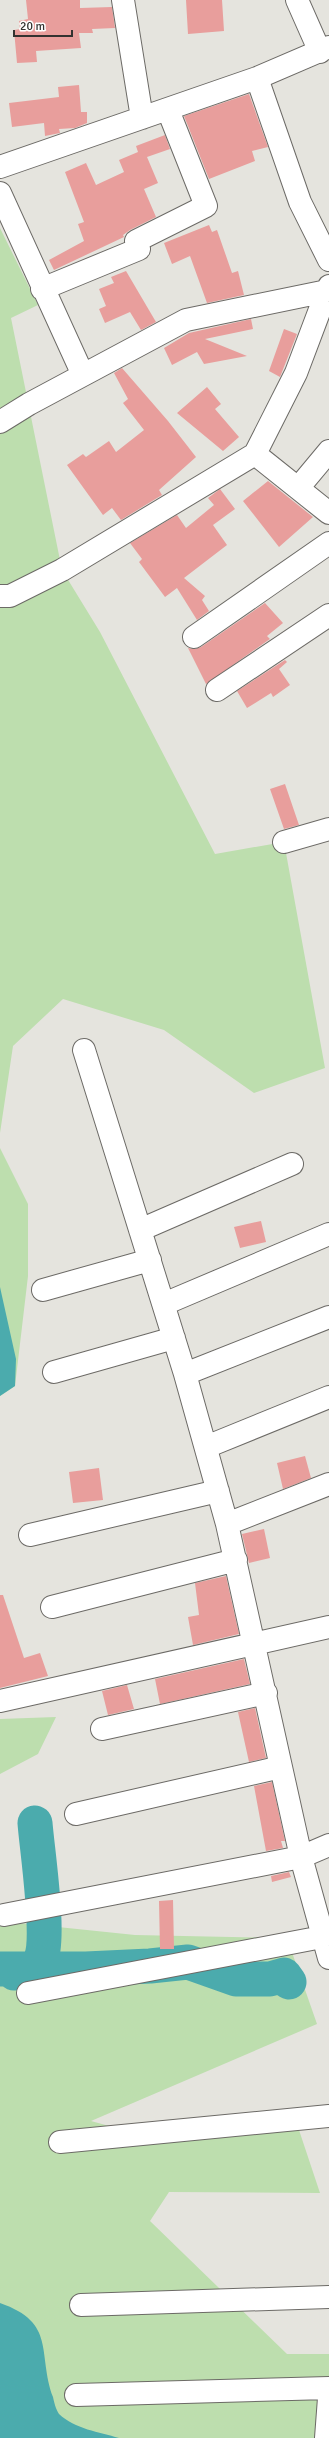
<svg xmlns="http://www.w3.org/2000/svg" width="329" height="2438" viewBox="0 0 329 2438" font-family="Signika,sans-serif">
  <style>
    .green { fill: #bddeae }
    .water { fill: #4babad }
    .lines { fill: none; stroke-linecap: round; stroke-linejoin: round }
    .river { stroke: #4babad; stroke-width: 35 }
    .building { fill: #e89e9c }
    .minor-casing { stroke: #6c6a66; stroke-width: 24 }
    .minor { stroke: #fff; stroke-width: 22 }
  </style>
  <rect width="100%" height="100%" fill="#e5e4de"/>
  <path class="green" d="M0 228 38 305 11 318 62 570 100 632 215 854 284 842 325 1068 254 1093 164 1030 63 999 13 1046 0 1133Z
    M0 1148 28 1204V1276L15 1386 0 1396Z
    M56 1717 38 1754 0 1774V1719Z
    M0 1921 135 1935 287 1938 317 2024 91 2121 156 2139 294 2115 320 2193 169 2192 150 2221 287 2354H329V2438H0Z"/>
  <path class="water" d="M0 1287 16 1359 15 1386 0 1396Z
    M0 2303C57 2323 37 2353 53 2397 54 2402 56 2410 59 2414 75 2429 99 2432 119 2438H0Z"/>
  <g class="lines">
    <path class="river" d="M0 1969H86L150 1966 188 1962 236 1979H270L284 1975 289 1982
      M14 1973C24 1973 34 1971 40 1961 51 1940 37 1850 35 1823"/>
  </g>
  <path class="building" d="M26 0H80V8L112 7 115 28 92 29 93 33H79L81 48 36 51 37 62 17 63 14 30 20 29 19 21 28 19Z
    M186 0H222L224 31 188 34Z
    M79 85 81 112H87V123L75 128 59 129 60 133 45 136 44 123 12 127 9 103 59 97 58 87Z
    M249 94 268 147 252 151 255 161 209 179 184 116Z
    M165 135 170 149 147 157 158 183 144 189 156 217 130 230 123 235 124 237 54 270 49 260 84 241 78 224 84 222 65 172 86 163 96 185 124 172 119 160 138 152 136 146Z
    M209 225 212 232 217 230 232 273 238 271 244 295 207 303 190 256 172 264 164 243Z
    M126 271 156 322 141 330 130 312 105 323 99 309 106 306 99 289 114 283 111 277Z
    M251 319 253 329 205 339 247 356 204 364 197 352 172 365 164 348 189 333Z
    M284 329 297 334 280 377 269 371Z
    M122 368 168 421 196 457 159 490 162 495 121 520 112 508 103 515 67 465 83 454 86 457 109 441 116 452 144 430 123 403 128 399 114 373Z
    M207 387 221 404 215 409 239 437 223 451 177 413Z
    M268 481 313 517 279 547 243 501Z
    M220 489 235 509 213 525 227 545 184 578 205 596 202 600 209 611 197 620 177 588 165 597 139 562 142 559 130 543 177 515 186 528 214 505 208 498Z
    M265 603 283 623 267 636 270 639 267 641 206 684 188 648 195 649 201 647Z
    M285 660 287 662 279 669 290 685 273 697 271 693 247 708 237 691Z
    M285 784 299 825 284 829 270 789Z
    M261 1221 266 1242 240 1248 234 1227Z
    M305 1456 311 1478 283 1489 277 1463Z
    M99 1468 103 1500 73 1503 69 1472Z
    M264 1529 270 1558 249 1563 242 1534Z
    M226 1576 239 1634 193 1645 188 1617 199 1615 195 1583Z
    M0 1595H3L24 1658 40 1653 48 1676 0 1688Z
    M244 1659 250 1684 160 1704 155 1679Z
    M127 1685 134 1709 108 1715 102 1691Z
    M255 1708 266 1758 249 1762 238 1712Z
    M272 1782 285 1841H281L283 1848 266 1851 254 1786Z
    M289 1872 291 1877 272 1882 271 1876Z
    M173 1900 174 1949H160L159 1901Z"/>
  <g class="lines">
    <g class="minor-casing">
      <path id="minor" d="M123 0 142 118
        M297 0 320 52
        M257 78 300 202 329 260
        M0 167 257 78 329 47
        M0 193 83 375
        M42 289 139 249 136 241 206 206 168 110
        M0 422 29 404 186 320 327 291 329 286
        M255 454 329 513
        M299 487 329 451
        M0 596H10L62 570 255 454 296 373 327 291
        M194 637 329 543
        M217 690 329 615
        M284 842 329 829
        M84 1050 185 1374 227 1524 301 1857 329 1958
        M140 1230 292 1164
        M43 1290 150 1260
        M164 1304 329 1234
        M54 1372 174 1338
        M185 1374 329 1317
        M206 1447 329 1397
        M227 1524 329 1484
        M30 1535 218 1491
        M52 1607 236 1560
        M0 1701 329 1627
        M102 1729 266 1693
        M76 1814 281 1767
        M4 1915 301 1857 329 1845
        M28 1993 322 1937
        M60 2142 329 2116
        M81 2305 329 2297
        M76 2395 329 2388
        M326 2438 329 2398"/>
    </g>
    <use href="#minor" class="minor"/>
  </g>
  <path d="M14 30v6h58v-6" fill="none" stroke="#333230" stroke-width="2"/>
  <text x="20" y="30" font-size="12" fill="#333230" stroke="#ffffff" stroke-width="3" paint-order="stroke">20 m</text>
</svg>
